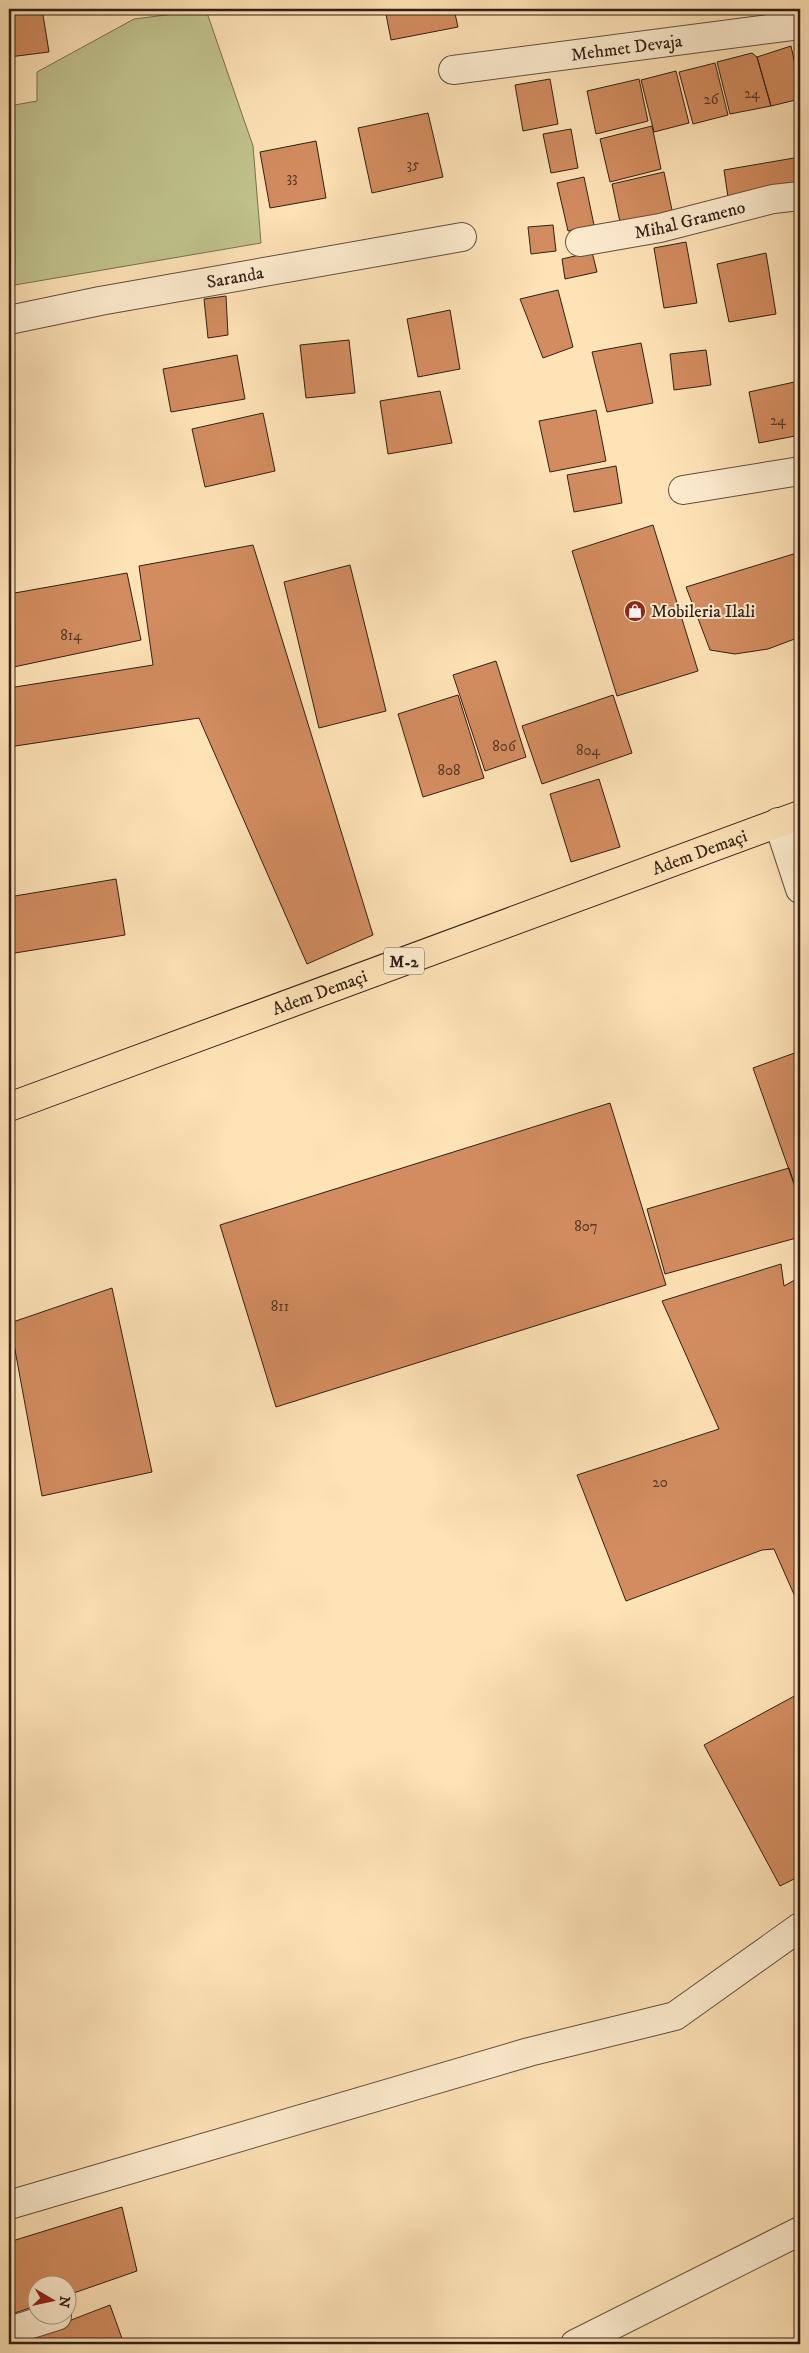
<svg xmlns="http://www.w3.org/2000/svg" width="809" height="2353" viewBox="0 0 809 2353" font-family="'IM FELL DW Pica',serif">
  <style>
    .green { fill: #c1c38d; stroke: #797152 }
    .building { fill: #d28c5f; stroke: #311f16 }
    .lines { fill: none; stroke-linecap: round; stroke-linejoin: round }
    .minor-casing { stroke: #64503e; stroke-width: 30 }
    .major-casing { stroke: #311f16; stroke-width: 30 }
    .minor { stroke: #feedd0; stroke-width: 28 }
    .major { stroke: #fee3b7; stroke-width: 28 }
    .labels { text-anchor: middle; stroke-width: 4; stroke-linejoin: round; paint-order: stroke }
    .number-label { font-size: 15px; fill: #593a28 }
    .shield { fill: #feedd0; stroke: #6e5d4e; stroke-width: 1 }
    .shield-label { font-size: 16px; font-weight: bold; fill: #311f16 }
    .street-label { font-size: 18px; fill: #311f16; stroke: #feedd0 }
    .poi-label { font-size: 18px; fill: #311f16; stroke: #feedd0; text-anchor: start }
  </style>
  <rect width="100%" height="100%" fill="#fee3b7"/>
  <filter id="stains"><feTurbulence type="fractalNoise" baseFrequency=".004" numOctaves="4"/><feColorMatrix values="0 0 0 0 .2 0 0 0 0 .09 0 0 0 0 .02 0 0 0 .5 -.17"/></filter>
  <radialGradient id="worn" r=".72"><stop offset=".6" stop-color="#630" stop-opacity="0"/><stop offset="1" stop-color="#630" stop-opacity=".3"/></radialGradient>
  <path class="green" d="M206 10 253 146 261 243 9 286V106L37 101V72L134 19Z"/>
  <path class="building" d="M9 9H42L49 52 9 57Z
    M385 9H454L458 27 391 40Z
    M791 46 800 87V99L771 106 757 57Z
    M752 53 757 57 771 106 730 114 717 62Z
    M715 63 728 115 693 124 679 72Z
    M676 71 689 123 654 132 641 80Z
    M550 79 558 124 523 131 515 85Z
    M639 79 648 121 596 134 587 91Z
    M428 113 443 177 372 193 358 128Z
    M652 126 661 169 610 182 600 139Z
    M571 129 578 168 551 173 543 134Z
    M316 141 326 198 270 208 260 152Z
    M800 157V184L728 197 724 170Z
    M664 172 673 215 621 227 612 184Z
    M584 177 594 225 568 231 557 183Z
    M553 225 556 251 531 254 528 227Z
    M686 242 697 303 664 308 654 248Z
    M592 252 597 272 565 279 562 259Z
    M766 253 776 314 729 322 717 264Z
    M558 290 573 347 543 358 520 299Z
    M226 296 228 335 208 338 204 299Z
    M450 310 460 369 418 377 407 319Z
    M349 340 355 393 306 398 300 345Z
    M641 343 653 403 607 412 592 352Z
    M706 350 711 385 674 390 670 354Z
    M237 355 245 399 171 412 163 369Z
    M799 381 800 435 759 443 749 392Z
    M440 391 452 443 388 454 380 401Z
    M596 410 606 461 550 472 539 421Z
    M263 413 275 471 205 487 192 429Z
    M616 466 622 503 574 512 567 475Z
    M653 525 698 671 617 696 572 551Z
    M253 545 373 935 307 964 199 718 9 747V688L153 665 139 566Z
    M800 552V637L768 649 735 654 710 650 686 587Z
    M350 565 386 711 319 728 284 582Z
    M127 573 141 640 9 668V594Z
    M496 661 526 757 485 771 453 675Z
    M458 695 484 778 423 797 398 714Z
    M613 695 632 753 542 784 522 726Z
    M599 779 620 847 571 862 550 794Z
    M116 879 125 935 9 954V897Z
    M800 1051V1201L753 1068Z
    M610 1103 666 1285 276 1407 220 1225Z
    M789 1168 800 1201V1237L665 1274 647 1209Z
    M781 1264 784 1286 800 1277V1608L774 1549 762 1550 626 1601 577 1475 719 1429 662 1301Z
    M112 1288 152 1472 42 1496 10 1323Z
    M800 1693V1876L780 1886 704 1745Z
    M122 2207 137 2271 68 2295V2286H38V2305L9 2315V2242Z
    M110 2305 124 2344H9Z"/>
  <g class="lines">
    <g class="minor-casing">
      <g id="minor">
        <path id="s1" d="M453 70 800 25"/>
        <path id="s2" d="M580 242 660 228 773 199 800 196"/>
        <path id="s3" d="M9 320 100 301 462 237"/>
        <path d="M683 490 800 471"/>
        <path d="M778 822 800 889"/>
        <path d="M9 2205 529 2052 675 2016 800 1927"/>
        <path d="M9 2331 57 2316"/>
        <path d="M575 2344 800 2231"/>
      </g>
    </g>
    <g class="major-casing">
      <g id="major">
        <path id="s4" d="M9 1107 800 815"/>
      </g>
    </g>
    <use href="#minor" class="minor"/>
    <use href="#major" class="major"/>
  </g>
  <defs>
    <g id="shop-disc" transform="scale(1.125)"><circle r="9.5" fill="#8f2418" stroke="#feedd0"/><path d="M-5-2.5h2.3a2.7 3.5 0 0 1 5.4 0H5L5.5 6h-11ZM-1.5-2.5h3a1.5 2.3 0 0 0-3 0Z" fill="#fff"/></g>
  </defs>
  <g fill-rule="evenodd">
    <use href="#shop-disc" x="635" y="611"/>
  </g>
  <g class="labels">
    <g class="number-label">
      <text x="752" y="98">24</text>
      <text x="711" y="104">26</text>
      <text x="413" y="169">35</text>
      <text x="292" y="182">33</text>
      <text x="778" y="425">24</text>
      <text x="71" y="640">814</text>
      <text x="504" y="751">806</text>
      <text x="588" y="755">804</text>
      <text x="449" y="775">808</text>
      <text x="586" y="1231">807</text>
      <text x="280" y="1311">811</text>
      <text x="660" y="1487">20</text>
    </g>
    <rect class="shield" x="384" y="947.5" width="40" height="27" rx="4"/>
    <g class="shield-label">
      <text x="404" y="967">M-2</text>
    </g>
    <g class="street-label">
      <text dy="6" stroke="none"><textPath href="#s1" startOffset="175">Mehmet Devaja</textPath></text>
      <text dy="6" stroke="none"><textPath href="#s2" startOffset="112">Mihal Grameno</textPath></text>
      <text dy="6" stroke="none"><textPath href="#s3" startOffset="230">Saranda</textPath></text>
      <text dy="6" stroke="none"><textPath href="#s4" startOffset="736">Adem Demaçi</textPath></text>
      <text dy="6" stroke="none"><textPath href="#s4" startOffset="331">Adem Demaçi</textPath></text>
    </g>
    <g class="poi-label">
      <text x="651" y="617">Mobileria Ilali</text>
    </g>
  </g>
  <rect width="809" height="2353" fill="none" stroke="#fee3b7" stroke-width="30"/>
  <rect x="10" y="10" width="789" height="2333" fill="none" stroke="#311f16" stroke-width="2.5"/>
  <rect x="15" y="15" width="779" height="2323" fill="none" stroke="#311f16"/>
  <g transform="translate(52 2300) rotate(99)"><circle r="24" fill="#feedd0" stroke="#ac9b86"/>
  <path d="M0-4L9 19L0 12L-9 19Z" fill="#8f2418"/>
  <text y="-8" font-size="14" font-weight="bold" text-anchor="middle" fill="#311f16">N</text>
  </g>
  <rect width="100%" height="100%" filter="url(#stains)"/>
  <rect width="100%" height="100%" fill="url(#worn)"/>
</svg>
